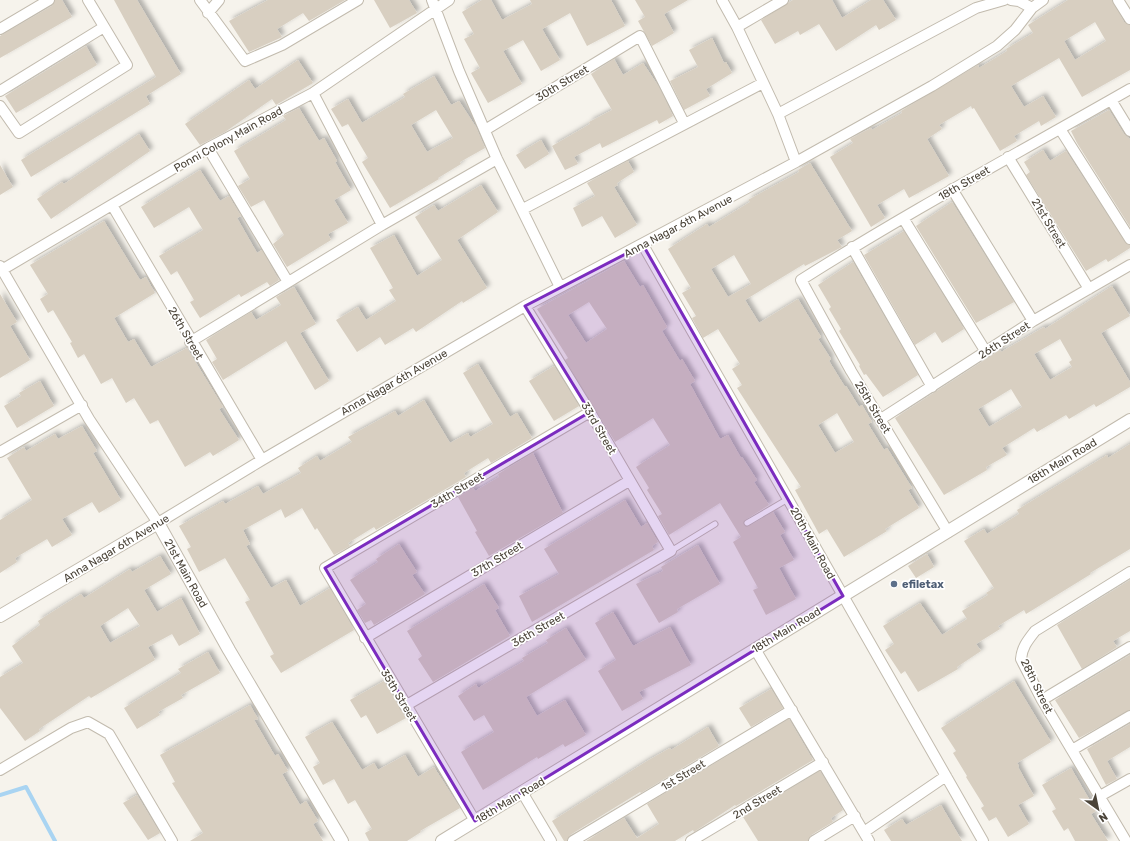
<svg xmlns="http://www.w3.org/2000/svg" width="1130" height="841" viewBox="0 0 1130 841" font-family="Rubik,sans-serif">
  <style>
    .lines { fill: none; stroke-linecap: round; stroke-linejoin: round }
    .stream { stroke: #a9d4f2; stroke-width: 4 }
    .building { fill: #d8cfc1; fill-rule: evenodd; filter: url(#shadow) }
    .service-casing { stroke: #c2bbae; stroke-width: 7 }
    .minor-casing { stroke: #c2bbae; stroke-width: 12 }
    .tertiary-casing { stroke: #c2bbae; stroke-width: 14 }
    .service { stroke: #fff; stroke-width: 5 }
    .minor { stroke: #fff; stroke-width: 10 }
    .tertiary { stroke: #fff; stroke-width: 12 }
    .marked { fill: #7b2cbf; fill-opacity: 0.2; stroke: #7b2cbf; stroke-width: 3; stroke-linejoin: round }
    .service-dot { fill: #5c6f8a; stroke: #fff; stroke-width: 1.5 }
    .labels { text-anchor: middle; stroke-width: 3.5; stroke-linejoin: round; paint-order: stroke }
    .street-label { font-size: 11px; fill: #4b4439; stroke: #fff }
    .service-label { font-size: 11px; font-weight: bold; fill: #4e5e75; stroke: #fff; text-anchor: start }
  </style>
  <defs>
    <filter id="shadow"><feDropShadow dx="3.5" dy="-3.5" stdDeviation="2" flood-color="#0004"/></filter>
  </defs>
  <rect width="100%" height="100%" fill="#f6f3ec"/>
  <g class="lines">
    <path class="stream" d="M0 795 26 787 55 841"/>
  </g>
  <path class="building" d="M55 0H62L72 17 0 58V36L52 6Z
    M114 0H137L181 74 146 96 150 104 31 177 21 160 156 77Z
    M268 0H345L309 21 303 13 277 29 282 37 280 38 249 52 229 21Z
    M374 0H409L417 13 390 28Z
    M482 0H491L502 20 532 4 530 0H611L625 26 587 46 570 13 542 29 560 60 541 71 523 40 503 51 522 84 488 103 471 73 480 68 464 39 474 34 462 12Z
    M635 0H688L664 14 674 33 652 46 638 21 645 17Z
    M793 0H832L842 18 871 0H883L896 20 879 30 876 25 836 51 819 24 800 35 798 31 775 44 761 20Z
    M1068 0H1112L1124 22 1130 25V70L1082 97 1059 58 1011 86 1024 107 1043 96 1056 117 1041 126 1039 121 1014 136 1017 141 1000 151 974 108 972 109 971 106 939 125 942 129 927 139 949 176 909 198 904 189 877 205 885 218 871 227 830 157 853 143 850 139 871 128 872 130 902 113 901 111 978 65 979 68 1007 51 1006 49 1033 33 1028 25ZM1095 22 1106 41 1075 60 1064 41Z
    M712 38 724 63 726 62 732 73 706 89 710 96 684 110 670 81 698 67 689 50Z
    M86 46 97 65 16 113 5 96Z
    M614 59 623 75 643 63 659 87 673 116 659 124 657 120 602 148 600 143 574 157 578 164 565 170 552 146 590 124 589 122 612 110 591 74Z
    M298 60 313 83 276 105 272 99 225 132 200 145 185 124 249 80 255 89Z
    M434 76 451 105 459 101 476 127 485 148 460 162 461 164 438 178 439 179 390 208 362 162 368 158 348 124 342 127 331 109 348 99 362 123 405 97 403 94ZM436 110 453 138 427 152 411 125Z
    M299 108 319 141 324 138 337 161 335 162 351 190 334 200 348 223 328 234 331 240 287 267 273 244 284 235 264 200 251 207 238 186 250 179 234 151 286 120 283 116Z
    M1109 110 1124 134 1130 139V227L1077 143 1071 131Z
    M139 134 150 151 51 219 37 199 62 182 64 184Z
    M541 140 549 154 525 169 516 155Z
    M1043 150 1050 161 1066 151 1125 242 1130 245V248L1108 262 1106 259 1086 271 1026 175 1030 172 1024 162Z
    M628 161 634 172 617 183 618 185 614 187 637 225 615 238 602 216 582 227 573 208 595 196 587 183Z
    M810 163 852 231 837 240 842 247 805 266 804 264 745 300 759 323 798 299 821 337 818 339 831 359 829 361 845 387 846 386 859 407 862 405 872 422 868 424 884 450 887 448 912 488 908 490 919 508 885 529 887 531 844 557 827 529 819 534 795 490 801 487 737 388 742 385 732 369 740 364 718 329 703 338 692 318 696 316 682 293 691 288 668 249 707 224 709 227 750 202 748 200 799 172 798 170ZM734 255 751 284 728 297 711 269ZM837 413 854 442 835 453 818 425Z
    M0 165 13 187 0 195Z
    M200 170 220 201 229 196 241 216 237 218 257 253 262 250 279 280 270 286 267 282 241 297 239 294 200 318 190 302 194 300 177 271 171 275 159 256 203 230 189 207 154 228 141 207Z
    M481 185 498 212 457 240 487 288 463 303 462 301 416 332 413 328 385 345 380 337 357 352 336 320 358 307 366 320 396 301 389 290 393 288 370 248 394 235 417 276 442 260 415 217 434 205 438 211Z
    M952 202 1014 302 976 323 916 226Z
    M104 221 140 280 146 277 155 293 114 318 128 342 134 339 151 367 187 348 223 407 219 409 239 440 213 456 210 452 185 467 158 420 150 424 134 398 126 403 112 378 101 384 84 354 78 358 70 343 72 342 53 310 48 313 40 299 48 294 30 265Z
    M904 231 964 329 942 343 935 332 915 345 864 255Z
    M624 261 640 287 643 285 667 327 662 331 680 361 682 359 695 381 690 384 720 439 728 435 741 458 742 457 757 480 754 482 769 505 745 520 744 525 749 526 773 512 785 532 780 535 794 560 779 568 796 599 766 615 753 590 758 588 733 542 741 537 720 503 669 535 658 516 662 514 647 490 649 488 636 467 670 445 653 418 615 442 565 360 568 358 537 309ZM589 302 607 329 586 343 568 315Z
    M853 262 918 375 883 397 866 374 864 375 859 366 860 365 839 331 841 329 829 309 831 307 818 285Z
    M1112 286 1130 316 1101 333 1130 382V387L1096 407 1094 404 1069 419 1066 415 1037 432 1034 428 1002 448 1007 455 986 467 987 470 944 495 895 418 1000 350 1001 352 1044 327 1045 329ZM1060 339 1072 360 1069 362 1072 367 1050 380 1034 354ZM1011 389 1022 407 989 427 978 409Z
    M294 287 316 324 300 333 329 381 315 390 286 341 223 380 212 362 217 359 206 340 251 312 256 320 281 305 276 297Z
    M0 294 17 322 10 326 30 360 0 378Z
    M478 364 510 417 517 413 532 438 491 463 488 458 464 473 466 477 376 530 374 527 348 543 350 546 334 555 317 528 315 530 302 508 285 518 281 509 243 530 250 544 246 546 271 588 286 580 300 606 330 588 354 630 281 673 270 656 274 654 245 602 250 600 225 558 199 572 187 549 191 547 179 526 223 501 225 504 258 486 263 494 301 473 298 468 317 456 320 461 352 442 348 437 395 411 398 416 424 400 450 443 468 433 470 437 493 424 463 373Z
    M554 366 579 406 554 421 529 381Z
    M40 381 54 406 17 428 4 406 21 396 19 393Z
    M82 426 97 451 93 453 121 500 99 513 92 502 62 519 72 535 52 547 47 539 15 558 17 562 0 573V520L32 500 7 458 24 447 26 451 55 434 58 439Z
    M1130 444V549L1090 573 1091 574 1026 614 1024 610 998 626 1000 629 976 644 981 651 957 667 958 669 918 692 905 671 901 674 885 650 894 644 883 626 920 603 942 635 967 619 962 611 988 595 986 593 994 588 964 541 984 529 987 534 1019 514 1017 510 1107 455 1108 458Z
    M533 453 563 513 489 556 475 532 477 531 458 497 473 488 475 491 499 477 498 474Z
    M625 500 641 527 647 523 658 542 652 546 654 550 532 622 519 596 559 574 544 549Z
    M399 544 417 572 412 575 425 594 374 625 371 620 365 623 357 610 366 604 350 580 378 562 376 559Z
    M698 545 720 584 677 609 678 612 659 623 636 584 663 571 661 567Z
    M927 554 934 567 916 578 908 566Z
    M160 556 171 574 144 590 157 612 181 598 200 634 179 646 172 634 148 647 155 660 91 698 89 696 39 729 40 731 25 741 0 708V677L23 663 12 646 40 625 38 621 60 607 81 594 84 598 130 569 132 572ZM128 608 140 626 110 643 100 626Z
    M1130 580V631L1113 641 1117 647 1082 669 1057 625Z
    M484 584 499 608 495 610 510 636 433 682 418 659 422 656 407 631Z
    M613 612 633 646 670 627 691 665 639 692 643 699 622 711 598 671 616 660 595 623Z
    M566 628 586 660 526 697 537 716 565 700 586 735 565 747 563 744 538 759 537 757 483 790 461 752 494 732 484 715 474 721 458 696 476 684 478 688 524 661 522 658 548 643 546 640Z
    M208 652 220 673 181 695 183 698 158 712 160 715 137 729 124 708 181 673 178 669Z
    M1130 655V710L1079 738 1055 700Z
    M384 681 406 718 377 734 366 715 361 718 350 700Z
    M1014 681 1051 742 1017 763 1019 766 1018 767 1034 796 1018 805 1029 824 1008 837 996 817 989 821 981 808 984 806 966 777 967 776 953 753 956 751 941 728Z
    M771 689 783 708 751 727 739 708Z
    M250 705 258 719 254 720 275 756 278 754 288 771 282 774 300 805 306 801 318 821 313 824 323 841H190L203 833 172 783 175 782 160 755Z
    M789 719 813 760 736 806 735 805 694 832 693 830 675 841H586L624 818 637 838 659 824 647 804Z
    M332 722 362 770 374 763 378 770 405 755 418 777 434 767 460 808 420 831 421 832 407 841H369L365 833 372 829 355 800 348 804 334 779 323 785 313 767 320 763 305 737Z
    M1130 724V747L1107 761 1117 779 1106 785 1087 749Z
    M708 727 719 746 641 793 640 792 570 835 567 841H564L552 821 647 761 670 748 671 750Z
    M1071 768 1096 811 1091 814 1108 841H1075L1068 828 1064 831 1052 811 1056 809 1042 785Z
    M820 771 843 810 831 818 833 822 811 835 808 841H758L743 817Z
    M137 795 160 833 148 840 123 803Z
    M941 805 962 841H891L884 830 902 819 906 825Z"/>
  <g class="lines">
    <g class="service-casing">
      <path id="service" d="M747 523 788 499
        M671 551 715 524"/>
    </g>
    <g class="minor-casing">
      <path id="minor" d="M200 0 245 61 282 45 358 0
        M432 0 459 71 497 159 560 287
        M722 0 737 27 778 114
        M1011 0 1019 1 1032 8 1043 0
        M1118 0 1130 19
        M208 13 219 0
        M737 27 783 0
        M0 29 49 0
        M0 91 104 27
        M313 93 382 225
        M1111 100 1130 131
        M0 106 19 133 127 65 88 0
        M1060 129 1130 239
        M485 130 640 36 684 123
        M208 148 288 282
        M1008 157 1089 289
        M796 162 932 86 997 46 1015 30 1032 8
        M952 189 1033 321
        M112 205 262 460
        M523 209 763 83
        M903 218 986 352
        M643 245 983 841
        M852 247 932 387
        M0 266 89 419 158 523 262 460 525 306 796 162 778 114 976 8 1004 0
        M0 271 208 148 313 93 449 0
        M190 342 382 225 497 159
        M881 419 1033 321 1130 265
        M0 452 82 405
        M948 532 851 371 801 280C908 212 1020 152 1130 89
        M365 638 629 481
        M755 649 869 841
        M1042 700 1130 647
        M405 706 671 551 590 412 525 306
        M1072 750 1130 716
        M0 770 71 728 88 722 109 734 172 841
        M522 792 551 841
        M1100 796 1130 779
        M475 821 325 568 590 412
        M864 832 946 776
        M573 841 792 710
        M691 841 823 762
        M814 841 855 816
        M1126 841 1042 700 1021 659C1022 647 1028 640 1035 631L1130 572"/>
    </g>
    <g class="tertiary-casing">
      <path id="tertiary" d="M0 616 158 523 229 650 342 841
        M442 841 1130 420"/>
    </g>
    <use href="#service" class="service"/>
    <use href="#minor" class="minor"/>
    <use href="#tertiary" class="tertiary"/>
  </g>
  <path class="marked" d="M643 245 843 596 475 821 325 568 590 412 525 306Z"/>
  <circle class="service-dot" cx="894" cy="584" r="4"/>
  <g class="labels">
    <g class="street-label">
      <text transform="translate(562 83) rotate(-31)" y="4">30th Street</text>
      <text transform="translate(228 139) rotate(-29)" y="4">Ponni Colony Main Road</text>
      <text transform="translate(964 183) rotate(-30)" y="4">18th Street</text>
      <text transform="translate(1049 223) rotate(59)" y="4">21st Street</text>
      <text transform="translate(678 226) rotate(-28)" y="4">Anna Nagar 6th Avenue</text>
      <text transform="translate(186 333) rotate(60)" y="4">26th Street</text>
      <text transform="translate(1004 340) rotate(-33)" y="4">26th Street</text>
      <text transform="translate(394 382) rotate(-30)" y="4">Anna Nagar 6th Avenue</text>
      <text transform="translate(873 407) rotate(59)" y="4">25th Street</text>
      <text transform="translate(599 428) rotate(60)" y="4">33rd Street</text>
      <text transform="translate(1062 461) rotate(-31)" y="4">18th Main Road</text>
      <text transform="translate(457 490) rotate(-31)" y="4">34th Street</text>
      <text transform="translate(813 543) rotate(61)" y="4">20th Main Road</text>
      <text transform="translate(116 548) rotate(-31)" y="4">Anna Nagar 6th Avenue</text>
      <text transform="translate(497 559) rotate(-31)" y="4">37th Street</text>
      <text transform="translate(186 573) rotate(61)" y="4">21st Main Road</text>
      <text transform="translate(538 629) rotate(-30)" y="4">36th Street</text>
      <text transform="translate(786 630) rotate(-31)" y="4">18th Main Road</text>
      <text transform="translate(1037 686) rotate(64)" y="4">28th Street</text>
      <text transform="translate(399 695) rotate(59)" y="4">35th Street</text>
      <text transform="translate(683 775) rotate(-31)" y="4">1st Street</text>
      <text transform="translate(510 800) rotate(-31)" y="4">18th Main Road</text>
      <text transform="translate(757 802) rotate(-31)" y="4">2nd Street</text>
    </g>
    <g class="service-label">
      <text x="902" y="588">efiletax</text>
    </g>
  </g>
  <g transform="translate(1098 809) rotate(147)" stroke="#ffffff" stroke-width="3" paint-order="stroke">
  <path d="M0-3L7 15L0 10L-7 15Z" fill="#4b4439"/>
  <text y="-6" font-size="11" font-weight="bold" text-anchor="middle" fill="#4b4439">N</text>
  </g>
</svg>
